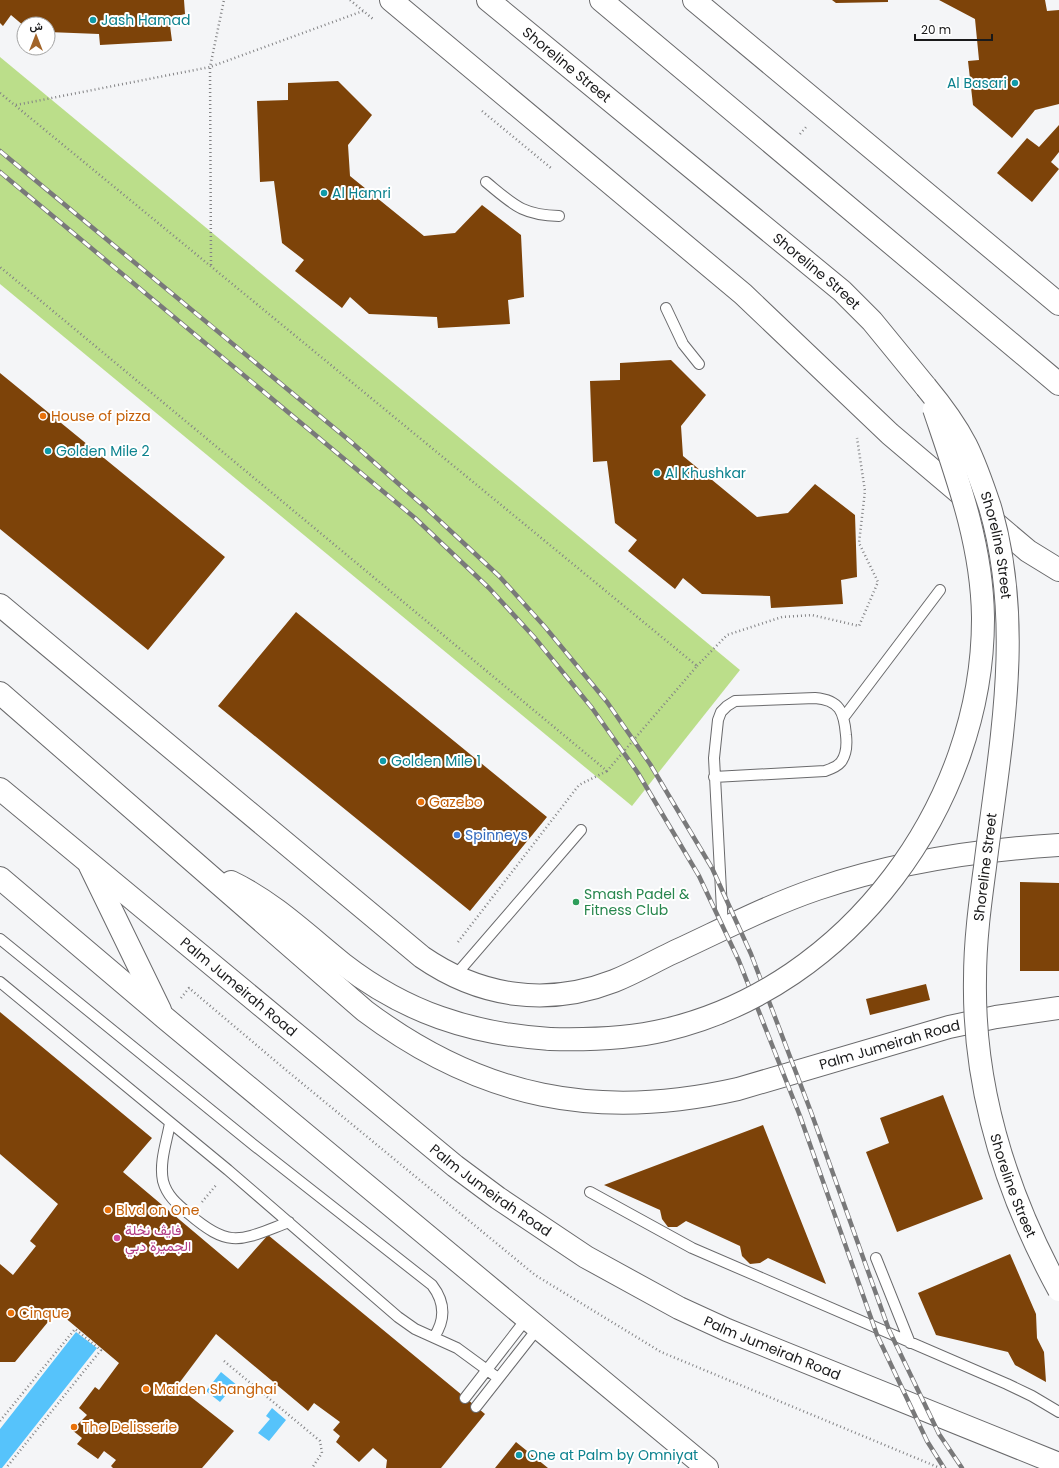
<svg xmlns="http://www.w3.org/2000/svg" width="1059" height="1468" viewBox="0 0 1059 1468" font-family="Poppins,Vazirmatn,sans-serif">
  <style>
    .green { fill: #bbde8a }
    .water { fill: #56c3fb }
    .building { fill: #7d4309 }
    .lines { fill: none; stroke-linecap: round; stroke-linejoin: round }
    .lane-casing { stroke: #6a6a6c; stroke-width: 12 }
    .secondary-casing { stroke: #6a6a6c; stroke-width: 24 }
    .path { stroke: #838385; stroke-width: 2.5; stroke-dasharray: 1 3; stroke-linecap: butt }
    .lane { stroke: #fff; stroke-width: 10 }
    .secondary { stroke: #fff; stroke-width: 22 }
    .rail-casing { stroke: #79797a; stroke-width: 4.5 }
    .rail { stroke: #fff; stroke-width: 3; stroke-dasharray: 9; stroke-linecap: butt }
    .secondary-bridge-casing { stroke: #6a6a6c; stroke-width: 24; stroke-linecap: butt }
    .secondary-bridge { stroke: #fff; stroke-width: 22 }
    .culture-dot { fill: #0f9aa8; stroke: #fff; stroke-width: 1.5 }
    .food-dot { fill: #e8710a; stroke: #fff; stroke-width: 1.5 }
    .shop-dot { fill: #3f7fe0; stroke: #fff; stroke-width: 1.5 }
    .leisure-dot { fill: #2e9e5b; stroke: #fff; stroke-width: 1.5 }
    .hotel-dot { fill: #d1479c; stroke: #fff; stroke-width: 1.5 }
    .labels { text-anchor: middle; stroke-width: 4; stroke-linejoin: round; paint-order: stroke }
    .culture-label { font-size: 14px; fill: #0d838f; stroke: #fff; text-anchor: start }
    .street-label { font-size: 14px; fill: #19191a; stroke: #fff }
    .food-label { font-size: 14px; fill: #c56008; stroke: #fff; text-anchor: start }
    .shop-label { font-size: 14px; fill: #366cbe; stroke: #fff; text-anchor: start }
    .leisure-label { font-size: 14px; fill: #27864d; stroke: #fff; text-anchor: start }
    .hotel-label { font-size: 14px; fill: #b23c85; stroke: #fff; text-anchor: start }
  </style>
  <rect width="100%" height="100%" fill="#f4f5f7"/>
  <path class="green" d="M0 57 740 670 632 806 0 284Z"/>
  <path class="water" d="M76 1332 97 1348 2 1468H0V1429Z
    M221 1372 238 1386 234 1391 231 1389 220 1402 206 1391Z
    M272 1408 286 1420 269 1441 258 1433 270 1419 266 1416Z"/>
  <path class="building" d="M0 0H184L185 14 169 18 172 41 100 45 99 34 48 32V24H24V26L11 15 3 26 0 23Z
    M832 0H888V2L836 3Z
    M939 0H1045L1047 11 1059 10V104L1035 110 1012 138 973 105 968 61 979 60 975 19Z
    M338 81 372 115 348 145 350 176 424 236 455 233 482 205 521 235 524 297 508 300 510 324 438 328 437 317 369 314 350 297 342 308 295 271 304 260 282 243 274 181 260 182 257 101 288 100V83Z
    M1059 125V152L1051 162 1059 169 1032 202 997 173 1027 138 1039 147Z
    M671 360 706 395 681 426 683 456 757 517 788 513 815 484 855 515 857 577 841 580 843 604 771 608 770 596 702 594 683 578 675 589 628 551 637 540 615 523 607 461 593 462 590 381 620 380V363Z
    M0 373 225 557 148 650 0 529Z
    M296 612 547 817 470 911 218 706Z
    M1020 882 1059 883V971H1020Z
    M926 984 930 1000 870 1015 866 999Z
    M0 1012 152 1138 123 1172 238 1269 268 1235 485 1414 441 1468H386L387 1460 373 1448 359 1462 336 1442 340 1436 333 1430 340 1422 314 1403 308 1411 216 1334 177 1386 234 1431 202 1468H113L111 1466 116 1460 104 1451 98 1459 77 1444 82 1438 72 1430 87 1415 79 1408 95 1387 99 1390 119 1363 57 1311 15 1362H0V1264L13 1275 36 1246 30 1241 58 1204 0 1154Z
    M943 1095 983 1199 897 1232 866 1152 889 1143 880 1118Z
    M763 1125 826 1284 768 1258 760 1263 750 1264 742 1256 740 1246 686 1221 677 1227H668L662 1219 660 1210 604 1185Z
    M1010 1254 1036 1314 1037 1338 1044 1352 1046 1382 1015 1365 1008 1352 936 1335 918 1293Z
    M516 1442 548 1468H495Z"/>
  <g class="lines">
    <g class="lane-casing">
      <path id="lane" d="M486 182C514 205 522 215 559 216
        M666 308 683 344 699 364
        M844 717 940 590
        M714 777 825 771C831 769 837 767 841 762 847 754 847 744 846 735 844 712 840 700 815 698L735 701 727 706 721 712 718 720 714 758 723 929
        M0 939 255 1146 432 1285C445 1302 446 1319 434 1337
        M454 977 581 830
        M0 982 228 1170 398 1317 415 1329 457 1348 498 1378
        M170 1123C167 1141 159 1162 163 1181 167 1196 177 1204 189 1214 231 1250 241 1240 289 1222
        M590 1192 692 1248 1007 1384 1032 1396 1059 1412
        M876 1258 910 1343
        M465 1398 527 1318
        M476 1407 538 1328"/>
    </g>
    <g class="secondary-casing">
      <g id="secondary">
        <path d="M391 0 743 294 890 434 1028 551 1059 570"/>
        <path id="s1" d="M488 0 842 291 872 321 926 387"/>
        <path d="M601 0 1059 384"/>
        <path d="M694 0 1059 304"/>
        <path d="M0 605 422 957C480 997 547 1007 614 981 634 973 653 962 672 953 720 931 767 906 817 889 896 862 976 850 1059 845"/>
        <path id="s2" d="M0 693 365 1011C481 1098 597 1121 738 1089L949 1027 996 1017 1059 1008"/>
        <path id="s3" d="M0 789 455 1166 498 1198 586 1257 679 1308 727 1330 1059 1464"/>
        <path d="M90 866 160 1010"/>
        <path d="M0 878 165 1018 707 1468"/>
        <path d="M231 882C273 902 307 935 343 964 405 1012 471 1034 550 1039"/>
      </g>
    </g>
    <path class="path" d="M350 0 373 19
      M0 93 697 666 607 771 0 267
      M16 105 210 67 224 0
      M482 111 551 168
      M800 134 807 126
      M211 265 210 67 363 11
      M697 666 727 635 782 617 812 615 859 626 878 582 859 543 865 491 857 438
      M458 942 579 785 607 771
      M181 998 189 988 286 1070 535 1275 661 1352 940 1468
      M202 1202 217 1184
      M224 1361 320 1441 322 1453 312 1468
      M0 1421 75 1329 101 1350 6 1468"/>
    <use href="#lane" class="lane"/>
    <use href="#secondary" class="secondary"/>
    <g class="rail-casing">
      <path id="rail" d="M0 151 350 441 426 508 499 576 545 627 607 702 650 764 712 868 751 954 811 1112 889 1330 939 1434 962 1468
        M0 172 415 518 489 588 534 637 592 708 638 773 699 876 739 961 800 1116 877 1335 927 1441 944 1468"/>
    </g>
    <use href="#rail" class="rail"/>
    <g class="secondary-bridge-casing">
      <g id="secondary-bridge">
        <path id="s4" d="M926 387C941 405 955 424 966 445 976 465 983 486 990 507 1025 627 1000 745 985 867 980 904 975 941 975 979 973 1090 1006 1193 1059 1290"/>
        <path d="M550 1039C589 1040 627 1039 665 1030 849 987 984 803 983 617 982 544 957 477 934 409"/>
      </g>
    </g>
    <use href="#secondary-bridge" class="secondary-bridge"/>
  </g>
  <g class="culture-dot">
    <circle cx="93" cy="20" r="4"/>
    <circle cx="1015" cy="83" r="4"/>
    <circle cx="324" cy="193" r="4"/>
    <circle cx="48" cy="451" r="4"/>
    <circle cx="657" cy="473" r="4"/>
    <circle cx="383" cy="761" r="4"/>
    <circle cx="519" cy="1455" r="4"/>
  </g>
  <g class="food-dot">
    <circle cx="43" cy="416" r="4"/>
    <circle cx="421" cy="802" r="4"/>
    <circle cx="108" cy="1210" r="4"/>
    <circle cx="11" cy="1313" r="4"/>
    <circle cx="146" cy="1389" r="4"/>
    <circle cx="74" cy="1427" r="4"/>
  </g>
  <circle class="shop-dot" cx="457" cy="835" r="4"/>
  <circle class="leisure-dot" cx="576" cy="902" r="4"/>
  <circle class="hotel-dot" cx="117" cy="1238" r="4"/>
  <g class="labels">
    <g class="culture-label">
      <text x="101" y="25">Jash Hamad</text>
      <text x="1007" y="88" text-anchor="end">Al Basari</text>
      <text x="332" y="198">Al Hamri</text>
      <text x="56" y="456">Golden Mile 2</text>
      <text x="665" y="478">Al Khushkar</text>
      <text x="391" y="766">Golden Mile 1</text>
      <text x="527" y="1460">One at Palm by Omniyat</text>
    </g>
    <g class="street-label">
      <text dy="5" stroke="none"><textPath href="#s1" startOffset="102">Shoreline Street</textPath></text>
      <text dy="5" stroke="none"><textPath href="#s1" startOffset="426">Shoreline Street</textPath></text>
      <text dy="5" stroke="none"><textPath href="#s4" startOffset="176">Shoreline Street</textPath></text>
      <text transform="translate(985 867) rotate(-83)" y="5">Shoreline Street</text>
      <text dy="5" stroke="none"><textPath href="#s3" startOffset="310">Palm Jumeirah Road</textPath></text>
      <text dy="5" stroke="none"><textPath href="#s2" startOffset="1037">Palm Jumeirah Road</textPath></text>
      <text dy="5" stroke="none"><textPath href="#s4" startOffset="824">Shoreline Street</textPath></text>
      <text dy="5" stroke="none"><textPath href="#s3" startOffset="634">Palm Jumeirah Road</textPath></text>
      <text dy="5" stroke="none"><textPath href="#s3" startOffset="958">Palm Jumeirah Road</textPath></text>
    </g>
    <g class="food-label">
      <text x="51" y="421">House of pizza</text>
      <text x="429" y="807">Gazebo</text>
      <text x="116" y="1215">Blvd on One</text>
      <text x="19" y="1318">Cinque</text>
      <text x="154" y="1394">Maiden Shanghai</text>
      <text x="82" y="1432">The Delisserie</text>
    </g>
    <g class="shop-label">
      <text x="465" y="840">Spinneys</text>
    </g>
    <g class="leisure-label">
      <text x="584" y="899">Smash Padel &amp;<tspan x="584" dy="16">Fitness Club</tspan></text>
    </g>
    <g class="hotel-label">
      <text x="125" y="1235">فايڤ نخلة<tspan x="125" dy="16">الجميرة دبي</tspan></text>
    </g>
  </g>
  <g transform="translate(36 36)"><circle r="19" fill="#ffffff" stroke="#a3a3a3"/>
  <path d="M0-3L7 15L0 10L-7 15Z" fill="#a26429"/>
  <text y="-6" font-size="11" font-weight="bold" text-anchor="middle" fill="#19191a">ش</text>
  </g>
  <path d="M915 34v6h77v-6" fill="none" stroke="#19191a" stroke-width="2"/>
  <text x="921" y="34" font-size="12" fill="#19191a" stroke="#ffffff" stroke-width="3" paint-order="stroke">20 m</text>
</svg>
